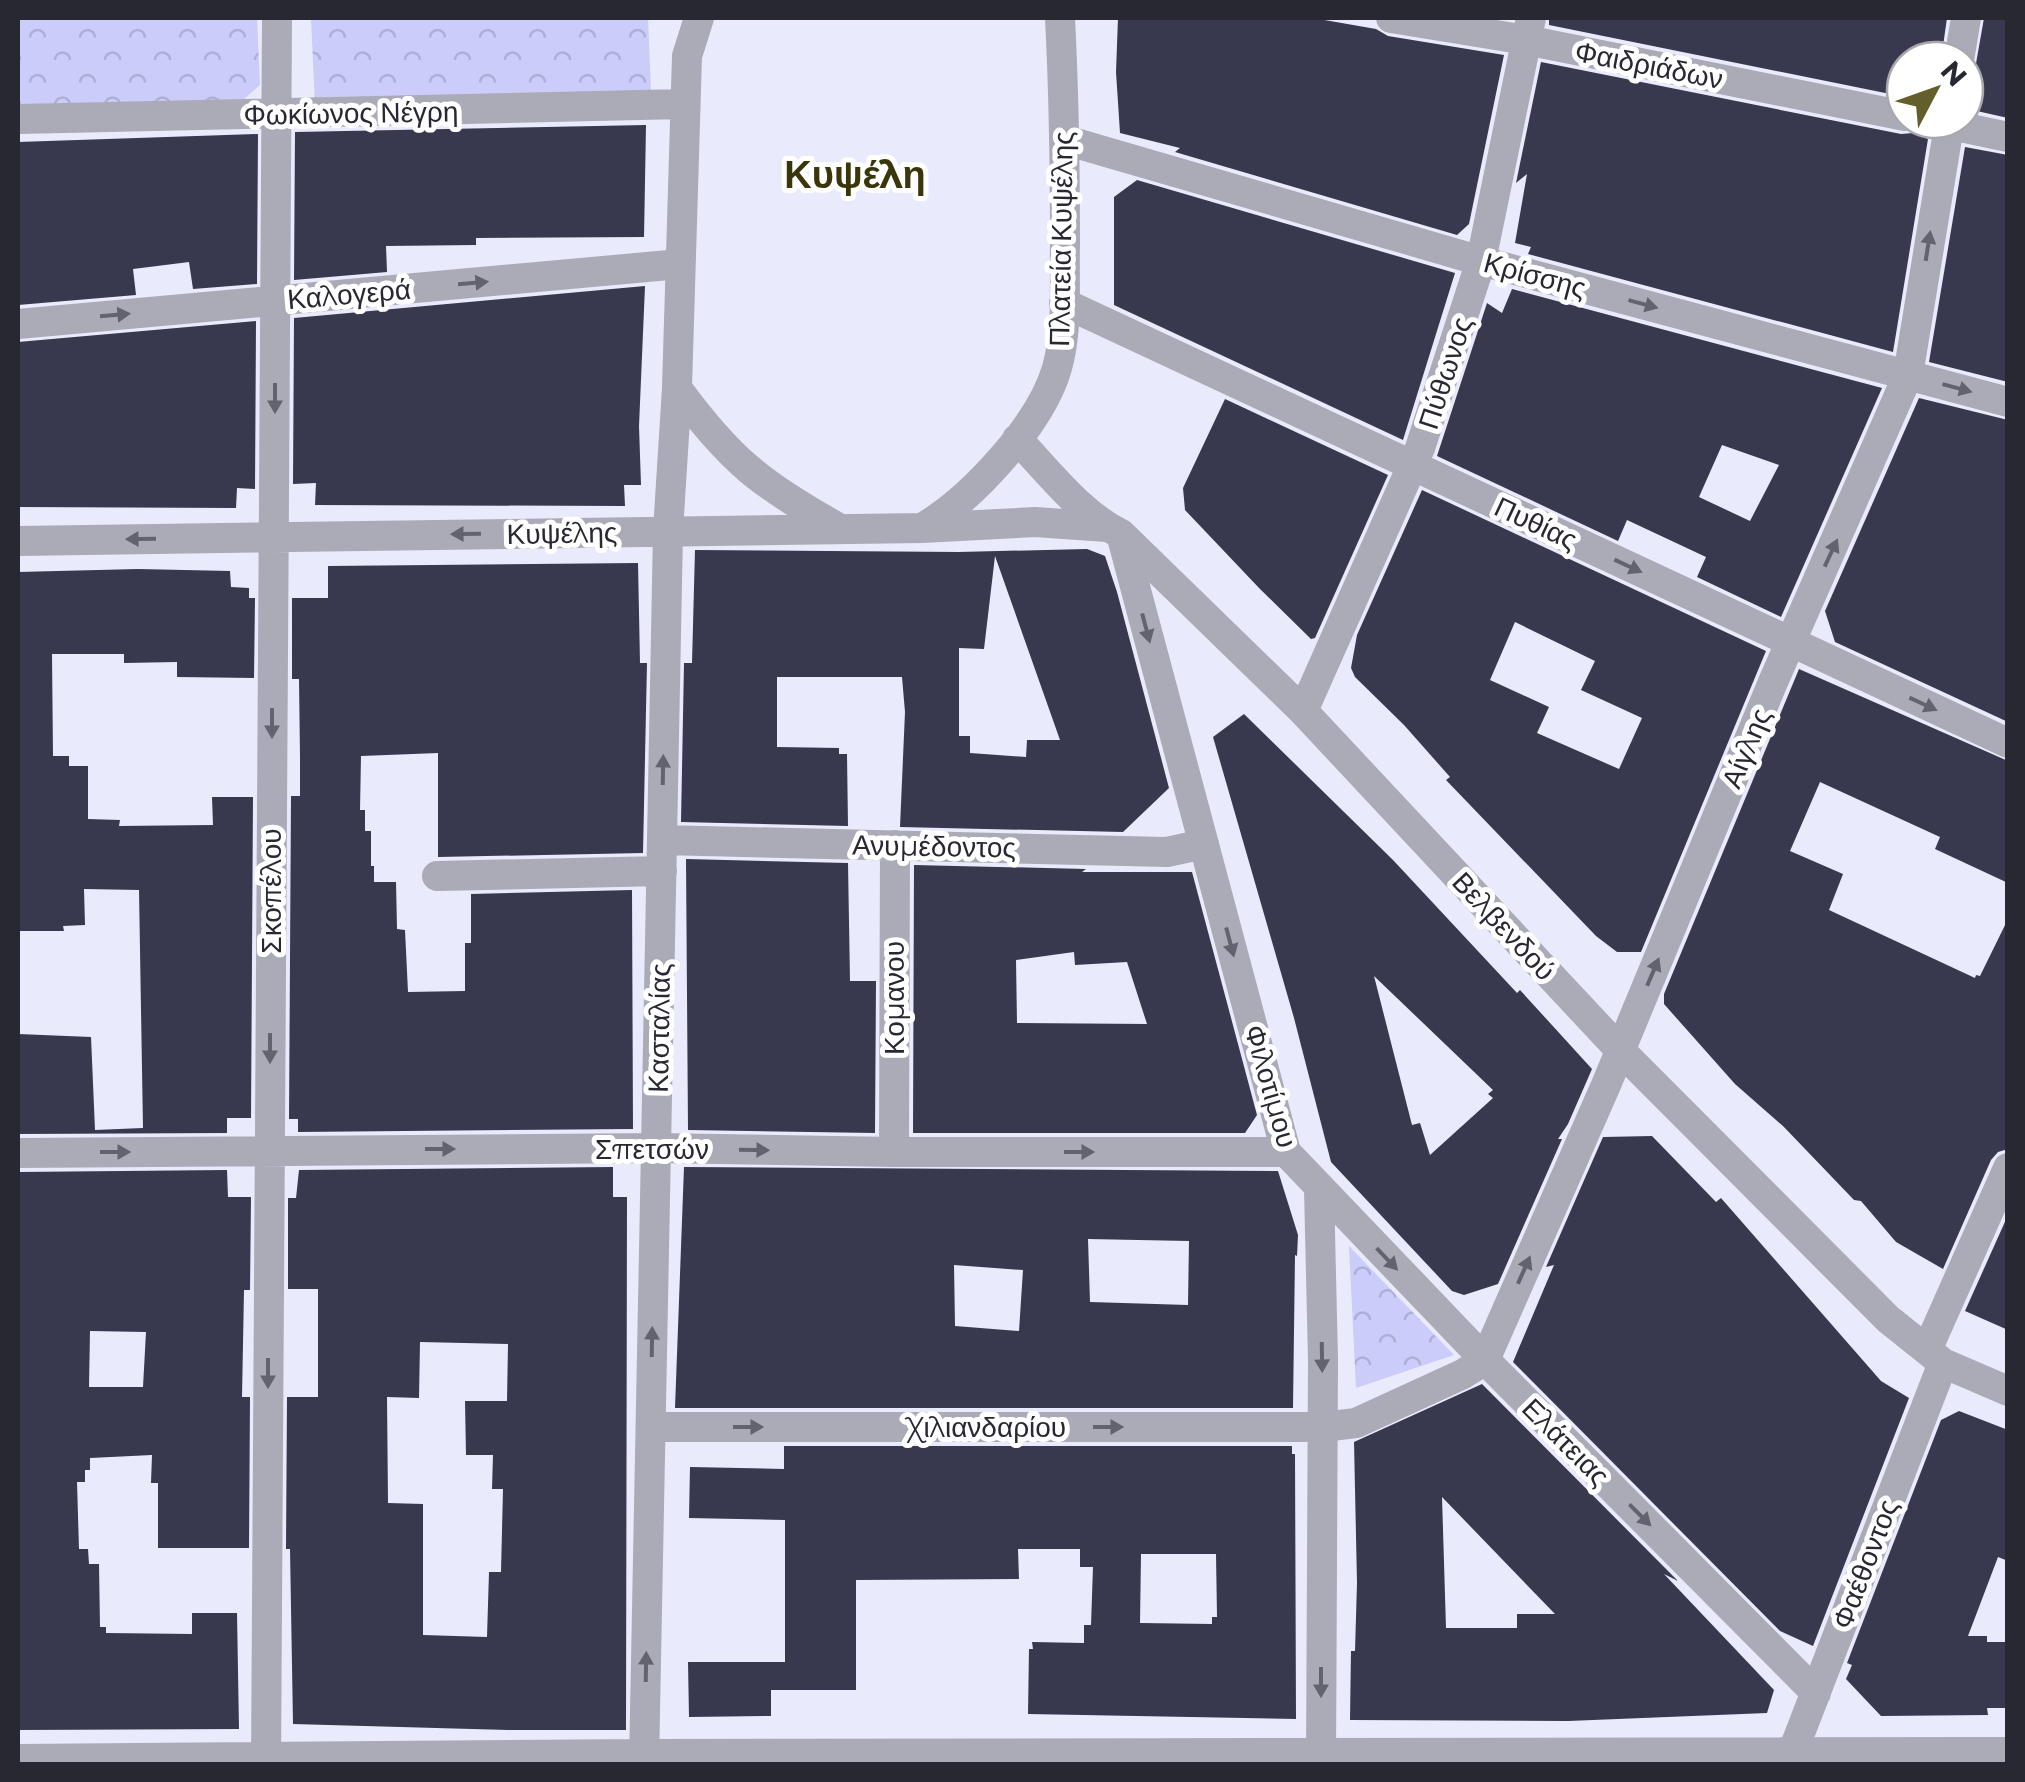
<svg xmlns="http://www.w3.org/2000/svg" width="2025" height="1782" viewBox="0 0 2025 1782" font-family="Montserrat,sans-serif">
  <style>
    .forest { fill: url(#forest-crowns) }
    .building { fill: #38384e; fill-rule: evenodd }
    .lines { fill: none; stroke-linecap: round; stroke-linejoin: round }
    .minor { stroke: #aaabb7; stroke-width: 30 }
    .oneway { fill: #62636e }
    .labels { text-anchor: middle; stroke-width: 10; stroke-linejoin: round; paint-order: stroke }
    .street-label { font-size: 28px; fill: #272832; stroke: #fff }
    .district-label { font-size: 38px; font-weight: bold; fill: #3a360c; stroke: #fff }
  </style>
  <defs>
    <pattern id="forest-crowns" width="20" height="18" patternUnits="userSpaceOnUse" patternTransform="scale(2.5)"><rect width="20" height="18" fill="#cbccf9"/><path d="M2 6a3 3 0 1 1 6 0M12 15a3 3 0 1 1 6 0" fill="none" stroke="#aeafd6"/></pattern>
  </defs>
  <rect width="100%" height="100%" fill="#e9eafb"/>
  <path class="forest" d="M18 18H257L260 85 241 102 18 108Z
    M311 18H648L651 91 315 106Z
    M1349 1246 1454 1355 1356 1388Z"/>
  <path class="building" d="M1118 18H1313L1376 29 1388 36 1504 55 1469 224 1457 235 1175 152 1180 148 1120 133 1116 72Z
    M1549 18H1947L1941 60H1905V97L1549 25Z
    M1984 18H2008V118L1968 109Z
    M1541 62 1901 134 1913 133 1928 139 1893 352 1528 254 1531 247 1515 243 1527 174 1516 183Z
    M646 125 644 237 476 238V245L386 246 387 272 294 280 295 132Z
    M258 134 257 284 193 289 189 262 133 269 136 295 18 305V142Z
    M1965 147 2008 155V382L1929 362Z
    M1137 180 1455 273 1403 440 1114 305V197Z
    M645 286 639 426 641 485H624L625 506 315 505 316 483 293 484 294 318Z
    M1512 289 1882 388 1781 617 1697 577 1706 557 1627 520 1618 541 1437 456 1487 303 1502 313ZM1722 445 1779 465 1750 521 1699 497Z
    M256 321 255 489 237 488 236 508 18 507V342Z
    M1919 398 2008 420V722L1835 642 1825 611Z
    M1225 399 1388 475 1315 638 1311 639 1260 589 1185 510 1183 488Z
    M1422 490 1766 651 1641 952H1617L1596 936 1446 780 1450 777 1404 725 1355 677 1351 668 1357 635ZM1515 622 1595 661 1581 690 1642 718 1619 769 1537 733 1549 707 1490 680Z
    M1087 549 1105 556 1117 592 1169 788 1123 832 900 827 905 712 902 677H777V747L839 748V754H847L848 826 681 822 684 663H692L695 550 959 552ZM995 556 1060 740H1027L1026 757 970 753V736H959V648L984 649Z
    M638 563 640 663H647L643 853 438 857V753L361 756 360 810H365V831H371V866H374V882H396L397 929 405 930 408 992 465 991V943H471V894L632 890 633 1129 298 1132V1119H289L291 796H300V756L299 679H292V598H328V566Z
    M138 569 230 571 231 587 249 588V598H255L254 678 177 677V662L124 663V654H52L53 756H69V766H88V819L120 820 119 826 213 825 212 797H253L251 1118H227V1133L18 1134V1034L91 1037 95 1130 143 1128 139 890 84 889 85 925 63 926 64 931H18V572Z
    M1799 669 2008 761V883L1935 849 1940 837 1820 782 1790 851 1843 874 1829 910 1975 978 1976 975 1980 976 2008 919V1149L1998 1152 1991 1160 1943 1269 1896 1242 1861 1201 1854 1200 1783 1126 1735 1084 1664 1004V994Z
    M1244 714 1393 860 1517 993 1520 990 1592 1069 1568 1124 1558 1139H1562L1498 1284 1464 1295 1452 1291 1331 1162 1294 1018 1213 737ZM1374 976 1493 1090 1488 1094 1493 1098 1430 1155 1420 1123 1412 1125Z
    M686 859 848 863 850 981H876L875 1133 688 1130Z
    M914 865 1086 869 1082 872H1192L1257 1115 1245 1133H913ZM1074 952 1075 965 1127 962 1147 1024 1017 1023 1016 960Z
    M1652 1136 1716 1202 1721 1198 1881 1381 1909 1398 1813 1646 1780 1631 1513 1362 1554 1265 1546 1267 1603 1137Z
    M613 1167V1197H627L626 1730H508L293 1724 290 1549H286L287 1397H318V1289H288V1198H296L299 1170ZM420 1342 508 1344 507 1401H465L466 1455H493L492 1489H503L501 1572H489L487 1637 423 1635V1504L388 1503 387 1397 419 1398Z
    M684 1167 1278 1171 1298 1235 1297 1256 1295 1255 1293 1408H675ZM1088 1239 1189 1241 1188 1305 1090 1302ZM954 1265 1023 1270 1019 1331 955 1326Z
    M227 1170 228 1197H251L250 1290H244L242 1397H250L249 1548H158V1483H151L152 1455 90 1458V1470H85V1482H77L79 1549H88L89 1564H99L100 1627H106V1633L192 1634V1613H237L239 1729 18 1730V1172ZM90 1331 146 1332 143 1387H89Z
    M2008 1215V1330L1965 1311Z
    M1482 1384 1678 1581 1664 1574 1774 1690 1767 1713 1568 1721 1350 1720 1351 1651H1355L1357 1583 1354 1442ZM1442 1497 1555 1614H1517V1628H1446Z
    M1959 1411 2008 1430V1561L1998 1557 1968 1636H1987V1642H2008V1708H1987L1988 1715 1881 1716 1846 1679 1852 1665 1847 1663 1941 1420Z
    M784 1446H1292V1454H1295L1296 1719 1028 1714 1029 1649H1033L1032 1642 1084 1643V1625H1091L1093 1567H1080V1549H1018L1019 1579 856 1580V1690H771V1716L689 1717 688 1662H785V1520L689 1518 690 1467 784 1469ZM1141 1554H1216L1217 1617H1212V1624L1140 1623Z"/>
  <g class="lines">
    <path class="minor" d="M1391 18 1526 40 1905 116
      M1959 60 1966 18
      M18 119 684 104
      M1932 121 2008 137
      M1065 140 1481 261 2008 402
      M1064 303 2008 743
      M18 324 680 264
      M677 388C729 459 760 484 837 527
      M1017 439C1048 471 1080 514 1121 534L1303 711 1620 1050 1888 1319 1943 1363 2008 1391
      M922 528C972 499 1041 424 1057 368 1068 329 1064 286 1065 246 1065 170 1064 94 1060 18
      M1121 534 1286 1152 1485 1360 1816 1693
      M18 541 922 528 1035 522 1107 527
      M1303 711 1420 448 1481 261 1531 18
      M662 840 1167 852 1204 844
      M437 876 662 871
      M894 1152 895 845
      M18 1153 656 1148 894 1152H1286
      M1319 1189 1323 1360 1321 1764
      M1927 1350 2008 1168
      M651 1427H1323L1356 1423 1463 1374 1485 1360 1606 1085 1773 682 1908 375 1950 120
      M18 1759 644 1754 2008 1752
      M266 1764 277 18
      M644 1764 668 531 677 388 687 56 699 18
      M1788 1764 1943 1363"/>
  </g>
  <defs><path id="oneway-solid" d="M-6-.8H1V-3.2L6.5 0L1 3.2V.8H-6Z" transform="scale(2.5)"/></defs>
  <g class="oneway">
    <use href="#oneway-solid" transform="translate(1928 246) rotate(-81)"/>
    <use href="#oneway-solid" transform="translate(473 283) rotate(-5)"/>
    <use href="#oneway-solid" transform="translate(1643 304) rotate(15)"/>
    <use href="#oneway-solid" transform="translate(115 315) rotate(-5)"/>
    <use href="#oneway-solid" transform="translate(1957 388) rotate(15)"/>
    <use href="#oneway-solid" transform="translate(275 398) rotate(90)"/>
    <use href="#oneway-solid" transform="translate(466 534) rotate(179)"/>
    <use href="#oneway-solid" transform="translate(141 539) rotate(179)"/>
    <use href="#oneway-solid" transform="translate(1831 553) rotate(-65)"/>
    <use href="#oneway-solid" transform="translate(1628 566) rotate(25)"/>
    <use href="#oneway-solid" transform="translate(1146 628) rotate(75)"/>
    <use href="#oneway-solid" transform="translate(1923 704) rotate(25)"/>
    <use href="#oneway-solid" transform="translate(272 723) rotate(90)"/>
    <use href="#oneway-solid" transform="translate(663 770) rotate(-89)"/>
    <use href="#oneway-solid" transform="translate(1230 942) rotate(75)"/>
    <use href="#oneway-solid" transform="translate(1653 972) rotate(-67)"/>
    <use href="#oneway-solid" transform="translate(270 1048) rotate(90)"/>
    <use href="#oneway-solid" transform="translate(440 1149)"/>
    <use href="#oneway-solid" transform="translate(754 1150) rotate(1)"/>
    <use href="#oneway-solid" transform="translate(115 1152)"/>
    <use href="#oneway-solid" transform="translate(1079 1152)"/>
    <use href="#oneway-solid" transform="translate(1387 1259) rotate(46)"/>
    <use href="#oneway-solid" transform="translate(1524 1270) rotate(-66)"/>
    <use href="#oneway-solid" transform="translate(652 1342) rotate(-89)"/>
    <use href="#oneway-solid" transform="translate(1322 1357) rotate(89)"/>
    <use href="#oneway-solid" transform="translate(268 1373) rotate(90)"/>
    <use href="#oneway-solid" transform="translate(748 1427)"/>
    <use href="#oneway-solid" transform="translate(1108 1427)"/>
    <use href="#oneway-solid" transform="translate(1640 1515) rotate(45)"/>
    <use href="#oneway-solid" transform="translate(646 1667) rotate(-89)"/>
    <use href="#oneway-solid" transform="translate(1321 1682) rotate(90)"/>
  </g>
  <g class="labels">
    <g class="street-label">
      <text transform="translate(1649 65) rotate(11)" y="10">Φαιδριάδων</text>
      <text transform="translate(351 113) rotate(-1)" y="10">Φωκίωνος Νέγρη</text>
      <text transform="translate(1061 239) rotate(-89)" y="10">Πλατεία Κυψέλης</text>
      <text transform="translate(1535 275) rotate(15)" y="10">Κρίσσης</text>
      <text transform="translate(349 294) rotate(-5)" y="10">Καλογερά</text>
      <text transform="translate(1445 373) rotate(-72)" y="10">Πύθωνος</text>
      <text transform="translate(1536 523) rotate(25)" y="10">Πυθίας</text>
      <text transform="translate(562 533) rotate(-1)" y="10">Κυψέλης</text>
      <text transform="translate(1746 748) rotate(-67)" y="10">Αίγλης</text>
      <text transform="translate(934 846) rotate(1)" y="10">Ανυμέδοντος</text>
      <text transform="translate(271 891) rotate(-90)" y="10">Σκοπέλου</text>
      <text transform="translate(1504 926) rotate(47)" y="10">Βελβενδού</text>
      <text transform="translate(894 998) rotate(-90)" y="10">Κομανου</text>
      <text transform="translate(659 1028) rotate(-89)" y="10">Κασταλίας</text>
      <text transform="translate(1271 1086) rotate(74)" y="10">Φιλοτίμου</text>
      <text x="652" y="1159">Σπετσών</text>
      <text x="987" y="1437">Χιλιανδαρίου</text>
      <text transform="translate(1566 1442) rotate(45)" y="10">Ελάτειας</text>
      <text transform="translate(1865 1564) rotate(-69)" y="10">Φαέθοντος</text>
    </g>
    <g class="district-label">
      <text x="855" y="188">Κυψέλη</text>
    </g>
  </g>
  <rect width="2025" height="1782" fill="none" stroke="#272832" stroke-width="40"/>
  <g transform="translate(1935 90) rotate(49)"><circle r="48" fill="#ffffff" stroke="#a9a9ad" stroke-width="2.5"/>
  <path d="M0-8L18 38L0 25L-18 38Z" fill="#635e2b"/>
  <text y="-15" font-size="28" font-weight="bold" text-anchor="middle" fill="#272832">N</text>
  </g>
</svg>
